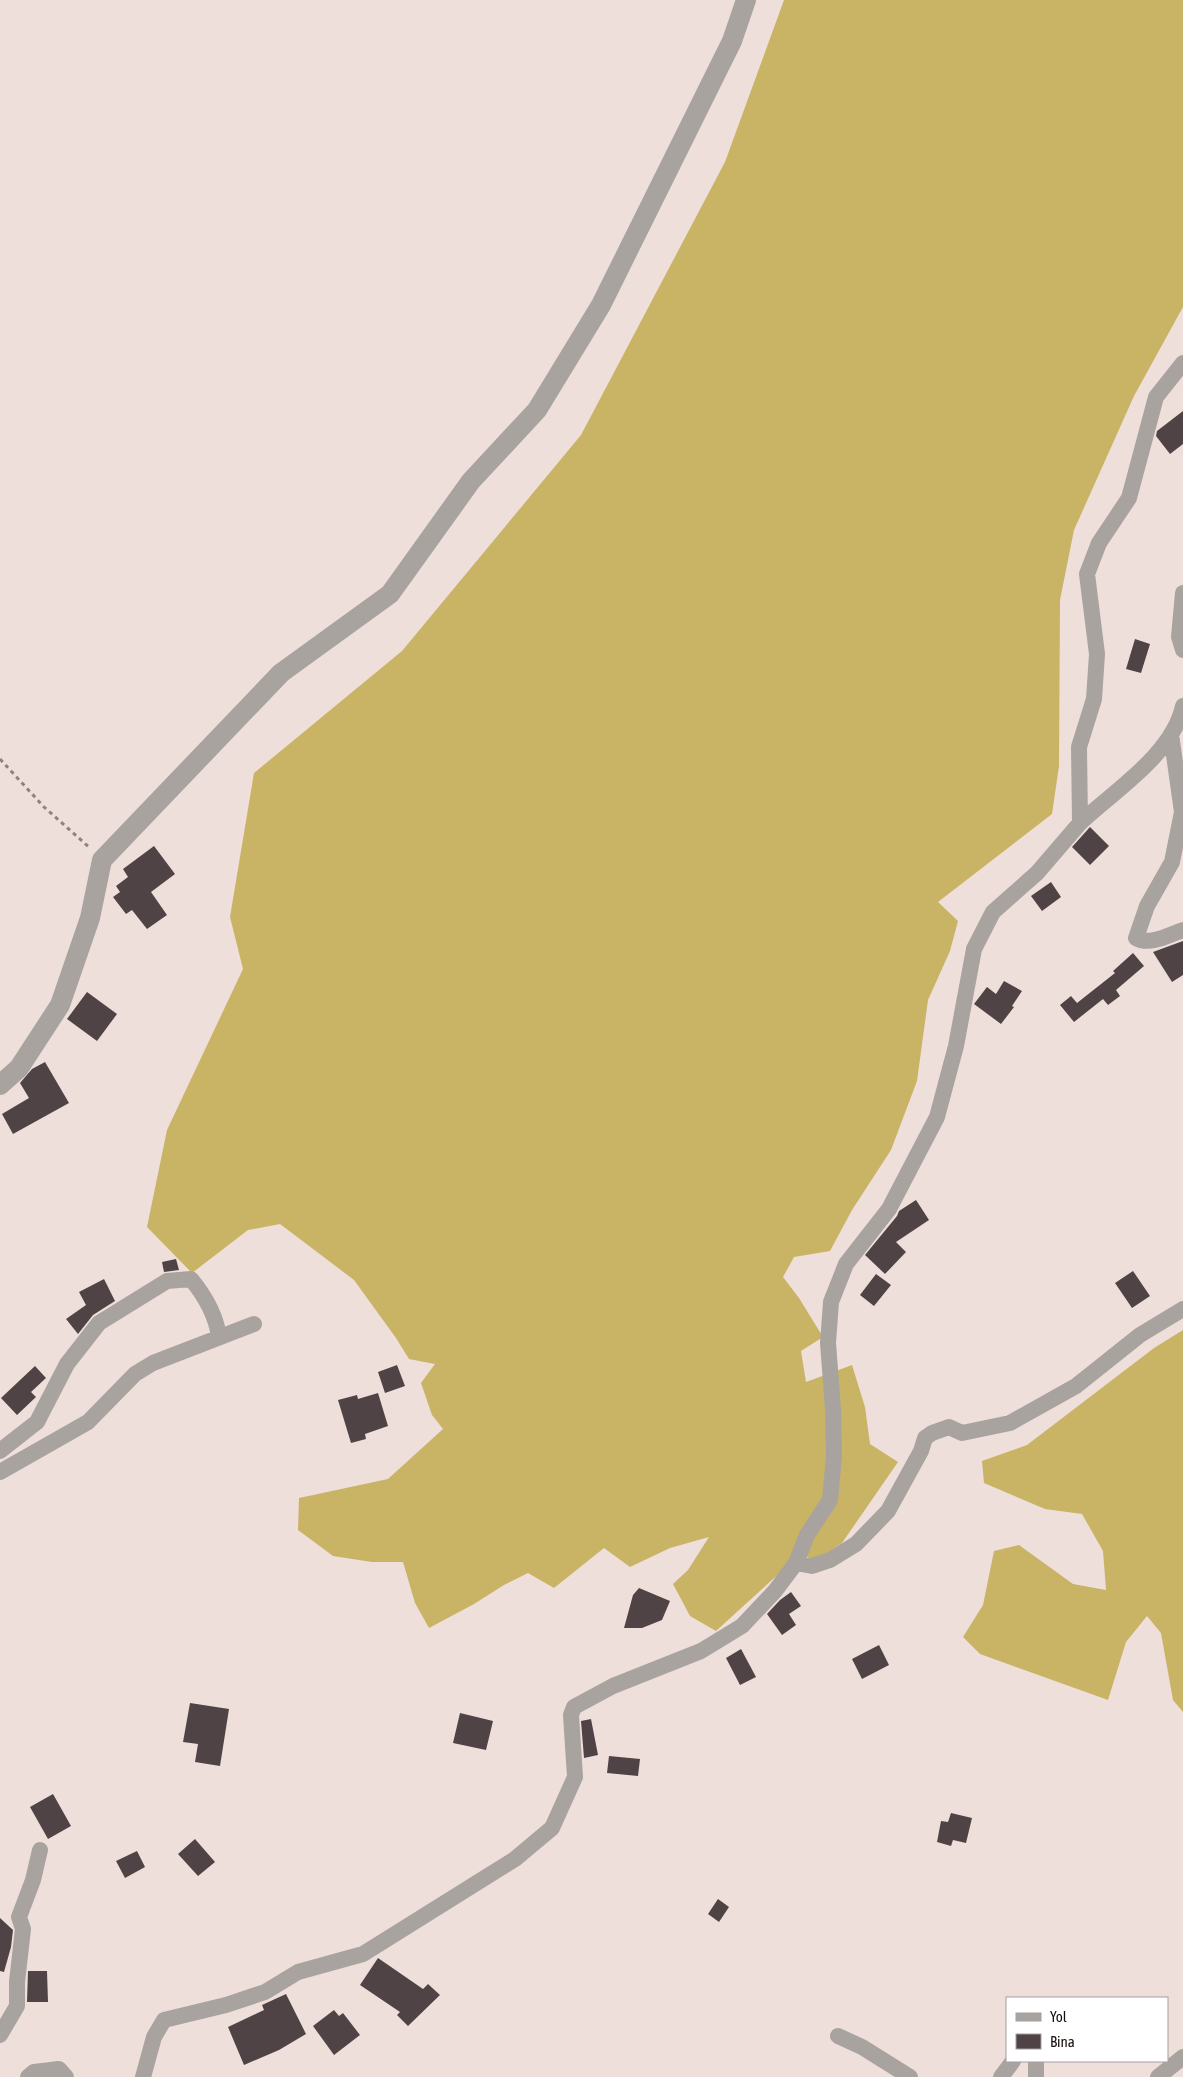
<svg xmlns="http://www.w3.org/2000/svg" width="1183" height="2077" viewBox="0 0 1183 2077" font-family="'Asap Condensed',sans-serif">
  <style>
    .forest { fill: #c9b365 }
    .building { fill: #504346 }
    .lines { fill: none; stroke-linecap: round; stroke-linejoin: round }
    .path { stroke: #8e8380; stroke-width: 3; stroke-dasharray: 4 4; stroke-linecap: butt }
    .minor { stroke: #a8a39f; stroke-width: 16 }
    .tertiary { stroke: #a8a39f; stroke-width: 20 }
  </style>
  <rect width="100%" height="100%" fill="#efdfdb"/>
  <path class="forest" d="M784 0H1183V307L1134 396 1074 530 1060 600 1059 766 1052 814 938 902 958 921 950 951 928 1000 917 1081 891 1150 852 1210 830 1251 794 1257 783 1277 799 1298 823 1337 801 1351 806 1382 852 1365 865 1407 870 1444 898 1462 842 1543 815 1561 795 1551 783 1570 716 1631 690 1616 673 1584 688 1570 709 1537 670 1548 630 1567 604 1548 554 1588 528 1573 504 1585 474 1604 429 1628 415 1603 403 1562H372L333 1556 298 1530 299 1498 388 1479 443 1429 432 1415 421 1383 435 1364 409 1359 396 1338 354 1280 280 1224 248 1230 192 1273 147 1227 167 1130 243 969 230 917 254 773 402 651 581 435 725 162Z
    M1183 1330V1712L1173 1700 1161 1633 1147 1616 1126 1642 1108 1700 980 1654 963 1637 983 1605 994 1551 1019 1545 1073 1584 1106 1590 1103 1551 1082 1514 1045 1509 984 1483 982 1461 1027 1445 1154 1348Z"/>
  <path class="building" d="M1183 411V444L1170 454 1156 436 1157 431Z
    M1135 639 1150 644 1141 673 1126 669Z
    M1090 827 1109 846 1090 865 1072 847Z
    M154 846 175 874 151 892 167 915 147 929 132 910 126 914 113 897 120 892 116 886 128 877 123 869Z
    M1051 882 1061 897 1042 911 1031 896Z
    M1183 941V975L1172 982 1153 952Z
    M1133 953 1144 966 1116 990 1120 996 1108 1005 1103 999 1074 1022 1060 1005 1071 996 1077 1003 1115 973 1113 971Z
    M1004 981 1022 991 1012 1006 1014 1007 1001 1024 974 1004 987 987 996 994Z
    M87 992 117 1014 97 1041 67 1019Z
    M45 1062 69 1103 13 1134 2 1114 29 1098 20 1083 32 1069Z
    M916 1200 929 1220 896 1242 906 1252 885 1274 865 1255 897 1216 899 1211Z
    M176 1259 179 1270 164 1272 162 1262Z
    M1133 1271 1150 1296 1132 1308 1115 1283Z
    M876 1274 891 1285 874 1306 860 1295Z
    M104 1279 115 1301 93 1315 78 1334 66 1319 86 1305 79 1292Z
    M397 1365 405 1386 385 1393 378 1372Z
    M35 1366 46 1378 31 1392 36 1397 17 1415 1 1398Z
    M378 1393 388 1426 365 1434 366 1439 351 1443 338 1400 357 1395 358 1399Z
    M639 1588 670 1601 662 1620 642 1628H624L633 1595Z
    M791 1592 801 1606 789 1614 796 1625 782 1635 767 1614 780 1600Z
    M879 1645 889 1665 862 1679 852 1659Z
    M741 1649 756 1677 740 1685 726 1658Z
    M190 1703 229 1709 220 1766 195 1762 198 1744 183 1742Z
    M460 1713 493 1721 486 1750 453 1743Z
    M591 1719 598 1755 584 1758 581 1721Z
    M609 1756 640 1759 638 1776 607 1773Z
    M53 1794 71 1826 48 1839 30 1807Z
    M951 1813 972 1818 966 1843 953 1840 951 1846 937 1842 941 1821 948 1822Z
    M195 1839 215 1862 198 1876 178 1854Z
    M137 1851 145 1867 125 1878 116 1861Z
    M718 1899 729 1907 719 1922 708 1914Z
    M0 1918 13 1930 11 1947 4 1972 0 1971Z
    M378 1958 423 1989 428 1984 440 1995 408 2026 397 2015 400 2012 360 1985Z
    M28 1971H47L48 2002H27Z
    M286 1994 306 2034 279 2050 244 2065 228 2027 264 2010 262 2005Z
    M334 2010 339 2016 343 2013 360 2035 334 2055 313 2026Z"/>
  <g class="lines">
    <path class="path" d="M0 759 44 807 90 848"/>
    <path class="minor" d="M1183 593 1179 637 1183 650
      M1171 734 1182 812 1172 862 1147 906 1136 938C1150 946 1168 935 1183 930
      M1080 823C1114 791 1173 754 1183 706
      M0 1451 37 1422 67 1364 99 1323 167 1281 191 1279C205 1296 216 1315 219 1337
      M0 1472 88 1422 135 1374 153 1363 254 1324
      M796 1563 812 1566 830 1560 856 1544 888 1511 921 1451 925 1438 932 1433 949 1427 962 1433 1010 1423 1076 1386 1140 1335 1183 1309
      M0 2035 17 2006V1982L23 1929 19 1917 33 1880 40 1850
      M838 2036 862 2047 910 2077
      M28 2077 34 2072 59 2069 66 2077
      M143 2077 154 2037 164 2020 226 2005 265 1992 298 1972 363 1954 515 1859 552 1828 575 1777 571 1715 574 1707 613 1686 701 1651 742 1626 775 1591 796 1563 807 1535 830 1500 834 1456 833 1409 828 1343 831 1302 846 1264 889 1209 937 1117 956 1046 974 949 993 912 1037 873 1080 823 1079 747 1094 699 1097 654 1087 574 1099 543 1129 498 1156 397 1183 363
      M1001 2077 1013 2061
      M1036 2077V2061
      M1158 2077 1183 2057"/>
    <path class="tertiary" d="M0 1085 19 1068 60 1005 90 918 102 860 281 673 390 594 471 481 537 410 601 305 732 41 746 0"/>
  </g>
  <rect x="1006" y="1997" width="162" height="65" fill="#ffffff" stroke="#a19f9e"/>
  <rect x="1016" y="2013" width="25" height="8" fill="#a8a39f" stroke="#a19f9e"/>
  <text x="1050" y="2022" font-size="15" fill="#130e0c">Yol</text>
  <rect x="1016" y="2034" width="25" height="15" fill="#504346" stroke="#a19f9e"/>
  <text x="1050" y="2047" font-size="15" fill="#130e0c">Bina</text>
</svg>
